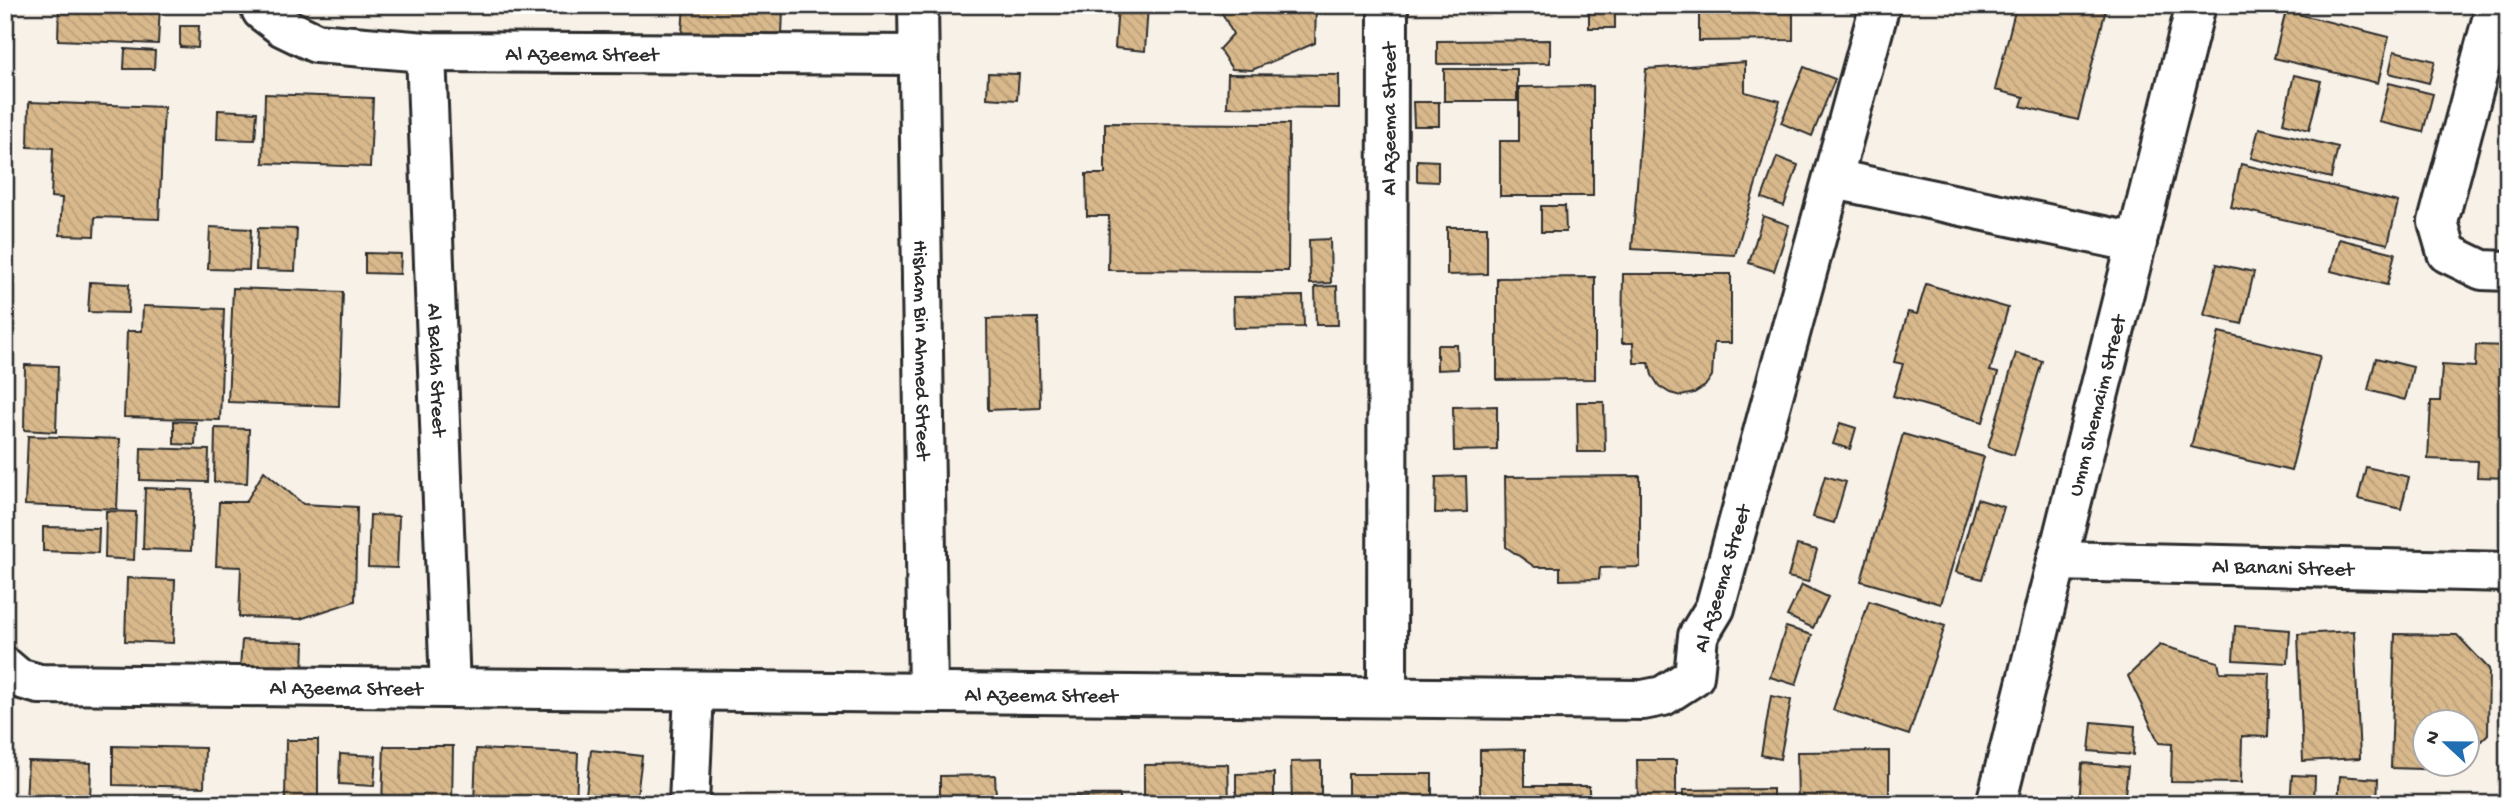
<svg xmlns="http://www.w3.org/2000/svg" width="2513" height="809" viewBox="0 0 2513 809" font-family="'Gochi Hand',sans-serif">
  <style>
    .building { fill: url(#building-back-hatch); stroke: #2b2b2b; stroke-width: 2 }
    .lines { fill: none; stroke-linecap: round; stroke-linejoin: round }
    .minor-casing { stroke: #2b2b2b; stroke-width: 44 }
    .minor { stroke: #fff; stroke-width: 38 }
    .labels { text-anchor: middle; stroke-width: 7; stroke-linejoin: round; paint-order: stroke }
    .street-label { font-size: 21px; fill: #2b2b2b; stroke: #fff }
  </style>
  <defs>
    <pattern id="building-back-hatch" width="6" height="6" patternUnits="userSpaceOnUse" patternTransform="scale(1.75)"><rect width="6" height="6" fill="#d9b98c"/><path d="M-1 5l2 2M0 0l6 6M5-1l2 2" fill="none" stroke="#ba9f79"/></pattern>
  </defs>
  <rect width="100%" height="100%" fill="#f7f1e8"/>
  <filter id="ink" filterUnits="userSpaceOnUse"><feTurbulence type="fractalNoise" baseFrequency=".0143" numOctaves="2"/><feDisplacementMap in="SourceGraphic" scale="14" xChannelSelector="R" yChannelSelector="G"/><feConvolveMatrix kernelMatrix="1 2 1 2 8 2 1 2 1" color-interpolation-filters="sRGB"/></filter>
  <g filter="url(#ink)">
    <path class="building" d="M59 5H160L158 44 58 40Z
      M684 5 783 8 782 36 682 33Z
      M1118 5H1148L1145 51 1115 48Z
      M1218 5H1316L1315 43 1252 70 1232 69 1219 49 1233 34Z
      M1589 5H1615V28H1589Z
      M1699 5H1793V40L1699 41Z
      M2010 5H2107L2078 120 2021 106 2024 97 1995 90 2016 7Z
      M2280 5H2308L2306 12Z
      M2286 11 2389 37 2378 83 2274 58Z
      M180 26H199L198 48 180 47Z
      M1550 40V63L1437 64V41Z
      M125 49 155 51 154 69H124Z
      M2394 51 2435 61 2429 83 2389 73Z
      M1745 62V92L1780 101 1735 255 1632 249 1646 69Z
      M1804 67 1835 79 1812 136 1781 123Z
      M1444 69H1517V101H1444Z
      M988 73 1019 74 1017 100 987 98Z
      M1228 74 1339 75V108L1227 107Z
      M2294 75 2321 81 2309 130 2283 123Z
      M2389 83 2433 94 2423 132 2379 122Z
      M1593 86V196H1500V141H1519V87Z
      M265 94 373 98 370 167 263 163Z
      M29 102 164 107 159 219 95 217 94 236 60 235 62 198 51 197 53 148 28 147Z
      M1413 102H1439V126H1414Z
      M218 110 257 112 255 140 217 139Z
      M1105 123 1289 124 1288 271 1108 270 1109 216H1087L1086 174H1105Z
      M2259 128 2338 147 2331 178 2251 158Z
      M1777 157 1798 165 1784 206 1762 198Z
      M1417 160 1438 161V182L1417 181Z
      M2241 164 2398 202 2388 244 2231 207Z
      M1541 206H1565L1566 232H1541Z
      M1763 216 1789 225 1774 271 1749 263Z
      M210 227 251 229 249 270 208 269Z
      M1447 227H1487V274L1447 275Z
      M258 228 297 229 295 271 256 270Z
      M1330 239 1331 283 1310 284 1309 240Z
      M2339 239 2395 253 2387 285 2331 271Z
      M365 253 401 254 400 274 365 273Z
      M2217 264 2254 272 2242 324 2204 315Z
      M1623 274H1731V343H1714L1712 376 1705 386 1694 393 1681 396 1670 393 1659 386 1652 375 1649 363H1634L1633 343H1622Z
      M1595 277V379L1497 380V278Z
      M90 282 129 284 128 313 88 312Z
      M1926 284 2008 308 1990 371 1998 373 1983 422 1893 396 1903 364 1894 362 1908 312 1917 314Z
      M1337 286 1338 325H1316L1315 287Z
      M233 288 343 292 339 406 228 402Z
      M1303 296 1304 327 1234 328 1233 297Z
      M143 306 224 309 220 420 124 417 127 331H142Z
      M1038 318 1040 408 988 410 987 319Z
      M2219 332 2320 356 2291 471 2191 447Z
      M1437 345H1457L1458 369 1437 370Z
      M2476 345 2508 346V478L2477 477 2478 461 2428 459 2431 401H2440L2442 365 2475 367Z
      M2016 353 2042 361 2014 455 1988 447Z
      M2376 358 2413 367 2405 400 2368 390Z
      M25 365 58 366 56 432 24 430Z
      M1577 402H1604L1605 452H1578Z
      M1497 406V450L1454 451 1453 407Z
      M174 421 196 422 195 445 174 444Z
      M1840 423 1856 428 1850 449 1833 444Z
      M215 428 249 429 247 483 214 482Z
      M1903 434 1984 457 1941 604 1861 581Z
      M28 436 120 439 117 509 25 505Z
      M141 448 209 450 208 482 140 480Z
      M2366 467 2409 477 2401 509 2358 499Z
      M264 471 303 504 357 507 355 601 300 619 239 617 241 567 216 566 219 502H246Z
      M1466 476 1467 512 1435 513 1436 477Z
      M1640 476V567L1600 568 1599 579 1560 580V567H1535L1506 547 1505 477Z
      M1825 476 1846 482 1834 523 1813 517Z
      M145 488 193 490 191 551 143 549Z
      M1977 499 2004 507 1982 579 1956 572Z
      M106 511 136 512 134 560 105 558Z
      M370 515 399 516 397 568 368 567Z
      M43 527 99 528 98 553 43 551Z
      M1797 545 1817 550 1808 582 1788 577Z
      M127 578 175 580 173 643 125 641Z
      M1802 585 1828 597 1813 628 1787 616Z
      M1869 601 1945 626 1909 735 1833 710Z
      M2235 626 2290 630 2288 663 2233 660Z
      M1786 627 1812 635 1796 685 1770 677Z
      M2354 631 2360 758 2303 761 2298 634Z
      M2395 634 2457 635 2489 669 2488 734 2468 754V722H2426V764H2458L2452 770 2391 768Z
      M242 640 304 642 303 671 240 668Z
      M2160 645 2218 662 2220 672 2270 673 2268 737 2242 736 2241 783 2171 782 2172 744 2159 743 2128 676Z
      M1771 696 1791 700 1780 759 1761 755Z
      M2092 722 2135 726 2133 755 2089 751Z
      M286 740H318V801L285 800Z
      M113 746 205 748 204 787 113 785Z
      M384 746H453L452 804H382Z
      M476 749 578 753 576 804H474Z
      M1525 749V786H1589V804H1480V750Z
      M591 750 642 756 636 804H585Z
      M1889 751V804H1798L1797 752Z
      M340 754 376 756 374 786 339 784Z
      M1637 760H1676V804H1638Z
      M28 761 91 763 90 804H26Z
      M1321 761V804H1292L1291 762Z
      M2082 763 2128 767 2124 804H2079Z
      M1228 764 1229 804H1144V765Z
      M1274 773V804H1236V774Z
      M1348 774H1432V804H1348Z
      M995 775 996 796 1026 795V804H940V776Z
      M2292 775 2315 776 2314 804H2290Z
      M2340 776 2378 779 2377 804 2338 802Z
      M1773 789V804H1683V790Z
      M155 794 236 796 235 804H154Z
      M1120 796V804H1065V797Z
      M325 798 358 800V804H325Z
      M869 801V804H789V802Z"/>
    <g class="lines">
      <g class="minor-casing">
        <g id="minor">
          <path id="s1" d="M259 5 262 11 283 27 316 43 426 52 918 55"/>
          <path id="s2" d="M918 5 928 693"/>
          <path d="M2496 5 2438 222 2447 253 2482 270 2508 271"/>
          <path id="s3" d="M426 52 450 688"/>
          <path d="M1834 179 2137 243"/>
          <path id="s4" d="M2057 561 2508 572"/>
          <path id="s5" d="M5 667 18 678 39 684 1643 700 1663 696 1694 676 1698 636 1715 608 1880 5"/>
          <path id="s6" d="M1387 697 1388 5"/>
          <path d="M689 804 694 691"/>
          <path id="s7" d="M1996 804 2196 5"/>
        </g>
      </g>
      <use href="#minor" class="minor"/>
    </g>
  </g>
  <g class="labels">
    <g class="street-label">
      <text dy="7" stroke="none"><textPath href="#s1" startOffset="336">Al Azeema Street</textPath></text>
      <text dy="7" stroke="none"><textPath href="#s6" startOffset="578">Al Azeema Street</textPath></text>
      <text dy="7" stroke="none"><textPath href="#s2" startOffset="345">Hisham Bin Ahmed Street</textPath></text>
      <text dy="7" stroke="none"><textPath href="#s3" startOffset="318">Al Balah Street</textPath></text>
      <text dy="7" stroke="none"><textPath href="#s7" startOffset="411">Umm Shemaim Street</textPath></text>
      <text dy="7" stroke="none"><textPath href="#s4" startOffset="226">Al Banani Street</textPath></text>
      <text transform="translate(1721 578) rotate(-73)" y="7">Al Azeema Street</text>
      <text dy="7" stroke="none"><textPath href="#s5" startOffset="346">Al Azeema Street</textPath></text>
      <text dy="7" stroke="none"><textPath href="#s5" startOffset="1041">Al Azeema Street</textPath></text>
    </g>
  </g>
  <rect width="2513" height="809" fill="none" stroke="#fff" stroke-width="28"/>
  <rect x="14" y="14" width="2485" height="781" fill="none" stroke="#2b2b2b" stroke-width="2.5" filter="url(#ink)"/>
  <g transform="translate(2446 743) rotate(292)"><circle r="33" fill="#ffffff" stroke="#aaaaaa" stroke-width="2"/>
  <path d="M0-5L12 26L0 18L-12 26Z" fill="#1f6fb2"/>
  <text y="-10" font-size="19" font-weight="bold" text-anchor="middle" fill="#2b2b2b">N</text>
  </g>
</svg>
